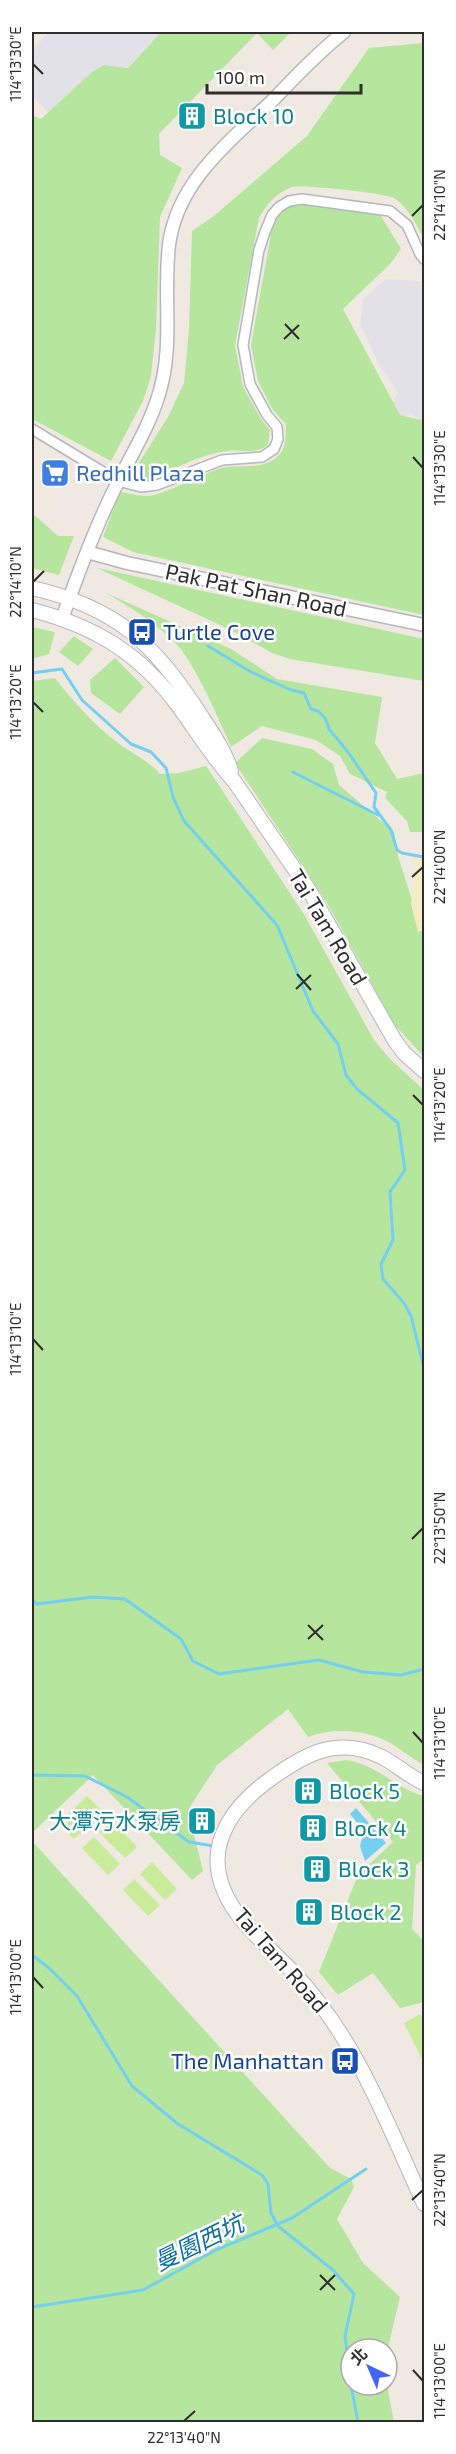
<svg xmlns="http://www.w3.org/2000/svg" width="456" height="2454" viewBox="0 0 456 2454" font-family="'Exo 2','Noto Sans TC',sans-serif">
  <style>
    .industrial { fill: #e3e1e8 }
    .green { fill: #b6e59e }
    .sand { fill: #f3ecc5 }
    .pitch { fill: #c9ec9a }
    .water { fill: #75cff0 }
    .lines { fill: none; stroke-linecap: round; stroke-linejoin: round }
    .stream { stroke: #75cff0; stroke-width: 3 }
    .minor-casing { stroke: #b4b7c1; stroke-width: 12 }
    .tertiary-casing { stroke: #b4b7c1; stroke-width: 15 }
    .secondary-casing { stroke: #b4b7c1; stroke-width: 16 }
    .minor { stroke: #fff; stroke-width: 9 }
    .tertiary { stroke: #fff; stroke-width: 12 }
    .secondary { stroke: #fff; stroke-width: 14 }
    .ticks { fill: none; stroke: #2e2e2e; stroke-width: 2 }
    .labels { text-anchor: middle; stroke-width: 5; stroke-linejoin: round; paint-order: stroke }
    .culture-label { font-size: 22px; fill: #0d838f; stroke: #fff; text-anchor: start }
    .shop-label { font-size: 22px; fill: #366cbe; stroke: #fff; text-anchor: start }
    .street-label { font-size: 22px; fill: #2e2e2e; stroke: #fff }
    .transit-label { font-size: 22px; fill: #164399; stroke: #fff; text-anchor: start }
    .water-label { font-size: 24px; font-style: italic; fill: #0d6fa3; stroke: #fff }
    .neatline { fill: none; stroke: #2e2e2e; stroke-width: 2 }
    .ticks-label { font-size: 15px; text-anchor: middle; fill: #2e2e2e }
  </style>
  <rect width="100%" height="100%" fill="#efe9e1"/>
  <path class="industrial" d="M49 32H161L127 68 104 65 92 72 48 113 32 95V50Z
    M386 279 419 281 421 286 424 284V428L411 413 398 419 391 406 398 393 378 363 363 329 360 327 363 299Z"/>
  <path class="green" d="M161 32H291L273 50 257 33 159 134 160 155 182 168 160 217 156 328 151 376 143 401 111 461 32 419V115L41 119 92 72 104 65 128 68Z
    M424 43V239C416 224 409 208 394 198 386 193 301 184 292 187 276 193 267 204 259 218L235 345 243 387 261 419 270 430 268 445C255 455 242 449 227 451 200 454 173 470 148 480L135 474V469L168 417 184 383 189 330 192 231 214 216 307 136 369 48Z
    M298 202 373 209 381 216 401 249 390 264 343 309 400 415 424 421V615L133 552 103 537 120 492C129 493 139 496 148 496 161 496 204 473 221 468 241 463 263 472 279 455 286 448 286 435 286 424L273 410 258 381 251 345 273 223C280 212 286 207 298 202Z
    M32 513 58 536H74L59 575 32 568Z
    M97 568 424 639V681L290 659 272 653 233 631Z
    M106 593 231 649 277 679 382 697 375 743 397 779 424 773V832H410L407 821 385 798 387 792 350 774 340 756 316 740 262 726 231 747C218 717 201 678 183 652 166 629 130 607 106 593Z
    M32 627 55 632 49 654 32 659Z
    M74 636 93 649 78 666 59 652Z
    M115 658 144 687 120 714 91 693 90 680Z
    M55 678C74 702 94 725 118 743 132 754 148 760 160 774L179 773 206 766 305 916 374 1040 390 1059 424 1090V1765C413 1759 403 1751 392 1744 368 1730 335 1727 308 1737L288 1709 217 1765 188 1810 203 1871 192 1880 93 1775 32 1833V681Z
    M262 738 312 749 333 764 339 785 394 832 398 856 424 938V1057L395 1025 327 903 235 763Z
    M346 1760C379 1765 394 1788 424 1796V1859L416 1865 412 1929 424 1941V2002L400 2008 373 1973 338 1995 319 1972 358 1875 393 1842 327 1763Z
    M32 1841 330 2168 351 2179 354 2187 337 2219 363 2263 400 2297 387 2352V2349H351V2385H387L394 2422H32Z"/>
  <path class="sand" d="M415 858 424 860V930L418 932 411 904 416 865 413 864Z"/>
  <path class="pitch" d="M87 1796 103 1812 74 1839 58 1824Z
    M112 1820 137 1847 125 1858 99 1832Z
    M94 1837 120 1864 108 1875 82 1848Z
    M152 1862 177 1889 165 1900 140 1874Z
    M134 1879 160 1905 148 1916 123 1890Z
    M420 2014 424 2022V2063L404 2023Z"/>
  <path class="water" d="M356 1808 386 1843 365 1861 360 1846 364 1831 350 1814Z"/>
  <g class="lines">
    <path class="stream" d="M208 646 251 672 291 690 304 693 311 709 318 711 325 718 329 729 348 752 376 793 374 807 391 830 397 850 402 853 424 857
      M32 673 62 669 82 700 131 744 151 752 166 768 173 797 184 821 277 925 313 1011 338 1044 346 1075 357 1089 398 1123 405 1170 390 1192 393 1240 381 1264 383 1279 404 1303 411 1316 424 1368
      M293 772 378 815
      M32 1600 37 1604 93 1597 125 1599 181 1639 193 1661 219 1674 319 1660 363 1672 401 1675 424 1669
      M32 1775 85 1776 127 1797 189 1842 214 1846
      M32 1955 49 1968 77 1996 132 2086 178 2124 262 2175 268 2184 271 2213 278 2226 333 2270 354 2294 345 2336 351 2385
      M32 2307 143 2290 216 2250 292 2218 366 2169
      M351 2385 358 2422"/>
    <g class="minor-casing">
      <path id="minor" d="M32 429 118 481 141 487 157 485 222 460 262 457 274 449 278 439 277 427 267 415 250 384 243 345 259 250 265 232 272 215 279 207 289 201 302 199 390 211 407 225 420 254 424 259"/>
    </g>
    <g class="tertiary-casing">
      <path id="tertiary" d="M87 552 127 563 424 625
        M62 619C77 576 93 533 113 492 128 460 149 428 159 394 174 346 163 295 169 245 177 182 229 142 272 101 295 77 318 53 344 32"/>
    </g>
    <g class="secondary-casing">
      <path id="secondary" d="M32 588C116 607 154 643 200 714 211 731 225 751 231 771
        M32 610C94 626 140 653 179 707 197 732 213 758 234 781L309 890 395 1041 404 1053 424 1071
        M424 1783C408 1776 397 1765 382 1757 336 1734 301 1756 265 1783 236 1805 211 1837 219 1875 227 1915 266 1944 293 1972 355 2036 387 2123 424 2204"/>
    </g>
    <use href="#minor" class="minor"/>
    <use href="#tertiary" class="tertiary"/>
    <use href="#secondary" class="secondary"/>
  </g>
  <path class="ticks" d="M33 64 43 74M412 216 423 205M285 324 299 339M284 339 299 325M413 457 423 468M33 582 44 571M33 702 43 712M412 877 423 867M297 974 311 990M296 989 311 975M413 1095 423 1105M33 1339 43 1350M412 1539 423 1528M308 1625 323 1640M308 1639 323 1625M413 1732 423 1743M33 1977 43 1988M412 2200 423 2190M320 2275 335 2290M320 2290 335 2275M413 2370 423 2381M184 2421 195 2411"/>
  <defs>
    <g id="building-square" transform="scale(1.5)"><rect x="-9" y="-9" width="18" height="18" rx="4" fill="#0f9aa8" stroke="#fff"/><path d="M-4-6H4V6H1V3H-1V6H-4ZM-2.5-4.3h1.7v1.8h-1.7ZM.8-4.3h1.7v1.8H.8ZM-2.5-1h1.7V.8h-1.7ZM.8-1h1.7V.8H.8Z" fill="#fff"/></g>
    <g id="supermarket-square" transform="scale(1.5)"><rect x="-9" y="-9" width="18" height="18" rx="4" fill="#3f7fe0" stroke="#fff"/><path d="M-6-5.5h2.5l.6 2H6L4.5 2H-2.5L-4.4-4H-6ZM-1.5 3.2a1.3 1.3 0 1 0 .1 0ZM3 3.2a1.3 1.3 0 1 0 .1 0Z" fill="#fff"/></g>
    <g id="bus-square" transform="scale(1.5)"><rect x="-9" y="-9" width="18" height="18" rx="4" fill="#1a4fb4" stroke="#fff"/><path d="M-5-6H5V4H4V6H2V4H-2V6H-4V4H-5ZM-3.5-4V0h7V-4ZM-3.5 1.2v1.5H-2V1.2ZM2 1.2v1.5H3.5V1.2Z" fill="#fff"/></g>
  </defs>
  <g fill-rule="evenodd">
    <use href="#building-square" x="192" y="116"/>
    <use href="#supermarket-square" x="55" y="473"/>
    <use href="#bus-square" x="142" y="632"/>
    <use href="#building-square" x="308" y="1791"/>
    <use href="#building-square" x="202" y="1821"/>
    <use href="#building-square" x="313" y="1828"/>
    <use href="#building-square" x="317" y="1869"/>
    <use href="#building-square" x="309" y="1912"/>
    <use href="#bus-square" x="345" y="2061"/>
  </g>
  <g class="labels">
    <g class="culture-label">
      <text x="213" y="124">Block 10</text>
      <text x="329" y="1799">Block 5</text>
      <text x="181" y="1829" text-anchor="end">大潭污水泵房</text>
      <text x="334" y="1836">Block 4</text>
      <text x="338" y="1877">Block 3</text>
      <text x="330" y="1920">Block 2</text>
    </g>
    <g class="shop-label">
      <text x="76" y="481">Redhill Plaza</text>
    </g>
    <g class="street-label">
      <text transform="translate(256 590) rotate(12)" y="8">Pak Pat Shan Road</text>
      <text transform="translate(328 927) rotate(59)" y="8">Tai Tam Road</text>
      <text transform="translate(281 1960) rotate(49)" y="8">Tai Tam Road</text>
    </g>
    <g class="transit-label">
      <text x="163" y="640">Turtle Cove</text>
      <text x="324" y="2069" text-anchor="end">The Manhattan</text>
    </g>
    <g class="water-label">
      <text transform="translate(199 2243) rotate(-26)" y="8">曼園西坑</text>
    </g>
  </g>
  <rect width="456" height="2454" fill="none" stroke="#ffffff" stroke-width="66"/>
  <g transform="translate(369 2367) rotate(316)"><circle r="28" fill="#ffffff" stroke="#ababab" stroke-width="1.5"/>
  <path d="M0-4.5L10 22L0 15L-10 22Z" fill="#4264fb"/>
  <text y="-9" font-size="16" font-weight="bold" text-anchor="middle" fill="#2e2e2e">北</text>
  </g>
  <path d="M207 84v9h154v-9" fill="none" stroke="#2e2e2e" stroke-width="3"/>
  <text x="216" y="84" font-size="18" fill="#2e2e2e" stroke="#ffffff" stroke-width="4.5" paint-order="stroke">100 m</text>
  <rect x="33" y="33" width="390" height="2388" class="neatline"/>
  <g class="ticks-label">
    <text transform="translate(16 64) rotate(-90)" y="5">114°13'30"E</text>
    <text transform="translate(440 205) rotate(-90)" y="5">22°14'10"N</text>
    <text transform="translate(440 468) rotate(-90)" y="5">114°13'30"E</text>
    <text transform="translate(16 582) rotate(-90)" y="5">22°14'10"N</text>
    <text transform="translate(16 702) rotate(-90)" y="5">114°13'20"E</text>
    <text transform="translate(440 867) rotate(-90)" y="5">22°14'00"N</text>
    <text transform="translate(440 1105) rotate(-90)" y="5">114°13'20"E</text>
    <text transform="translate(16 1339) rotate(-90)" y="5">114°13'10"E</text>
    <text transform="translate(440 1528) rotate(-90)" y="5">22°13'50"N</text>
    <text transform="translate(440 1743) rotate(-90)" y="5">114°13'10"E</text>
    <text transform="translate(16 1977) rotate(-90)" y="5">114°13'00"E</text>
    <text transform="translate(440 2190) rotate(-90)" y="5">22°13'40"N</text>
    <text transform="translate(440 2381) rotate(-90)" y="5">114°13'00"E</text>
    <text x="184" y="2443">22°13'40"N</text>
  </g>
</svg>
